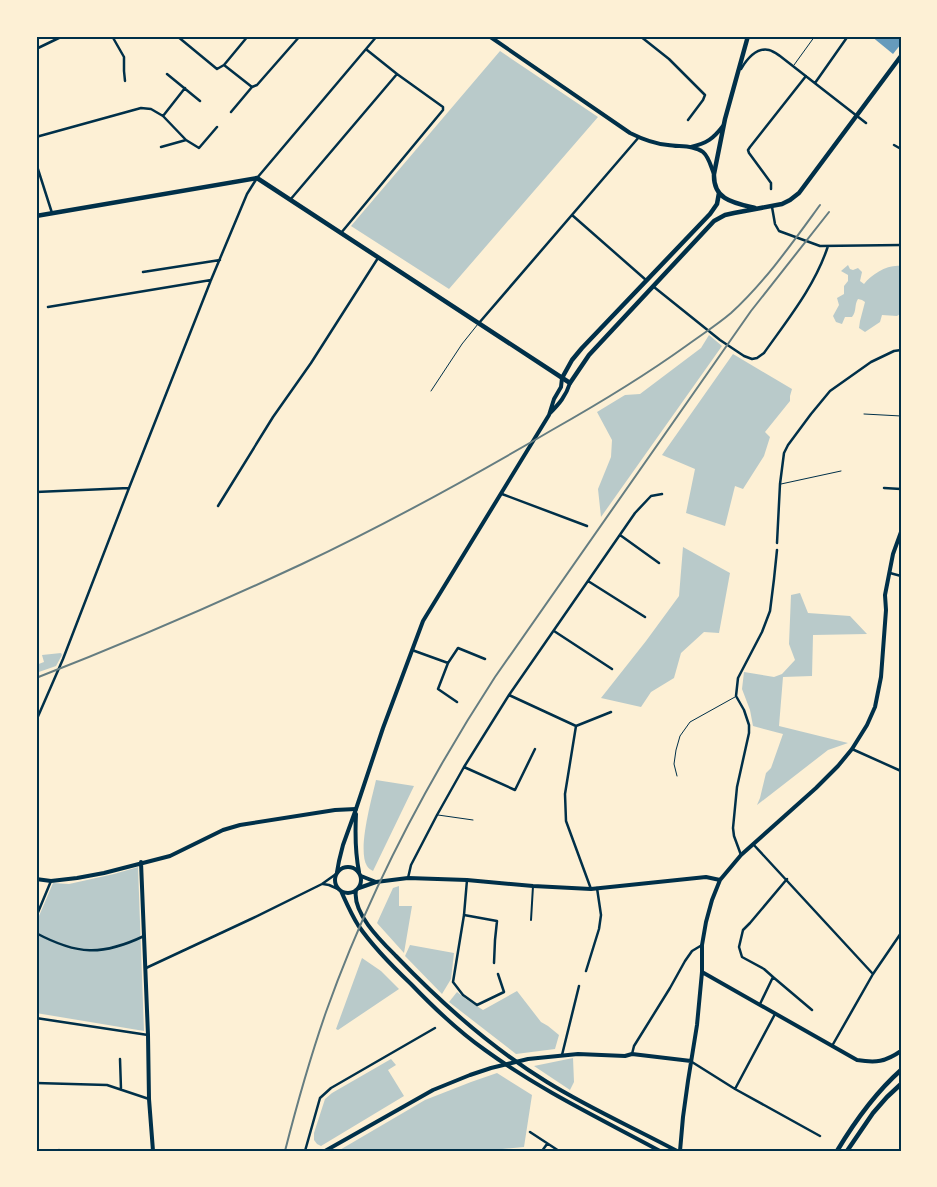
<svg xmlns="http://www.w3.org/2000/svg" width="937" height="1187" viewBox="0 0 937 1187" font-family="'Asap Condensed',sans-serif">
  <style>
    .green { fill: #b9caca }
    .water { fill: #669bbc }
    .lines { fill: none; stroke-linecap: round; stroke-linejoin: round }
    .service { stroke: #003049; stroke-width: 1 }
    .pedestrian { stroke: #003049; stroke-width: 2 }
    .minor { stroke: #003049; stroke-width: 2.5 }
    .tertiary { stroke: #003049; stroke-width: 4 }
    .secondary { stroke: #003049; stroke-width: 4 }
    .primary { stroke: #003049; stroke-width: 4.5 }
    .rail { stroke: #657d81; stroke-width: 2 }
    .neatline { fill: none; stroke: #003049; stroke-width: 2 }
  </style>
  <rect width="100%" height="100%" fill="#fdf0d5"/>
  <path class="green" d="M500 51 598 117 449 289 351 226Z
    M848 265 850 269 853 270 858 268 862 272 860 281 864 284C872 274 888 264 901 266L900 314 897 316 882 315 880 322 865 332 859 328 860 321 865 302 862 300 858 299C854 305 857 311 852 317H845L842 324 836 322 833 316 839 305 837 298 844 294V286L848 281V275L841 271Z
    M709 335 722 346 601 517 598 489 611 457 612 440 597 412 625 395 640 394 701 348Z
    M733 354 792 389 790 396V401L765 432 770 437 764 456 743 489 735 486 725 526 686 513 695 469 662 455Z
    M683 547 730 573 719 633 704 632 681 653 674 678 651 692 641 707 601 698 646 641 679 596Z
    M800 593 808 613 850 616 867 634 813 635 812 676 783 677 779 726 848 743 828 750 757 805 760 798 766 773 771 768 783 734 753 726 750 710 742 689 744 672 774 677 782 674 795 660 789 644 791 595Z
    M61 653 62 655 56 666 36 673V665L44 662 42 655Z
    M376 780 414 786 373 871C371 870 368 868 367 866 357 850 372 798 376 780Z
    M138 867 144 1031 36 1013V923L53 883 69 884 114 874Z
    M399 886V906H412L404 953 377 923 393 888Z
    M410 945 454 953 451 979 442 994 405 956Z
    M362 958 381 971 399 989 338 1030 336 1029Z
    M517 991 541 1022 548 1026 559 1035 555 1049 516 1054 449 1002 457 992 466 999 483 1010Z
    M573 1058 574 1082 570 1090 534 1066Z
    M391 1059 396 1065 388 1070 404 1096 321 1146 317 1144 314 1140V1133L325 1099 332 1093Z
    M497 1073 532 1095 524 1147 481 1151H338L425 1100 471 1082Z"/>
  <path class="water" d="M871 36H901V44L893 54Z"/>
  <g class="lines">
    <path class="service" d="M794 65 815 36
      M431 391 462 344 478 324
      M864 414 901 416
      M781 484 841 471
      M677 776 674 764 676 750 680 736 690 722 735 697
      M438 815 473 820"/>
    <path class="pedestrian" d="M531 920 533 886"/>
    <path class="minor" d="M112 36 124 57V71L125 81
      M177 36 217 69 224 65 248 36
      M640 36 669 59 705 95 703 100 688 120
      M36 39 42 36
      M36 49 63 36
      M224 65 252 87 257 85 300 36
      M741 69C747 59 756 47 769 50 773 51 777 54 780 56L866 123
      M167 74 200 101
      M815 83 848 36
      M185 88 163 116 186 140 199 148 217 127
      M231 112 252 87
      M36 137 141 108 151 109 163 116
      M894 145 901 149
      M161 147 186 140
      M36 163 52 213
      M771 189V183L749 153 748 150 750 147 806 76
      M290 200 397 74
      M772 207 775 224 779 231 820 246 901 245
      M572 215 646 280
      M341 233 443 110V107L397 74 367 50
      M143 272 220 260
      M654 287 720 340 744 356 752 359 757 358 764 353C788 319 815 286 828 246
      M48 307 211 280
      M479 323 639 137
      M884 488 901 489
      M36 492 129 488
      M502 494 587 526
      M218 506 273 417 311 363 378 258
      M620 535 659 563
      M777 543 780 484 784 453 788 445 811 414 830 391 871 362 894 351 901 350
      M890 573 901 576
      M588 581 645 617
      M554 631 612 669
      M412 650 448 663 458 648 485 659
      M448 663 438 689 457 702
      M509 695 576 726
      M36 721 63 659 129 488 211 280 247 194 257 178 377 36
      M852 749 901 771
      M464 767 515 790 535 749
      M753 844 873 974
      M741 855 734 836 733 828 737 787 749 733V725L744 710 736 696 738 678 762 632 770 611 774 579 777 550
      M408 878 411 865 437 815 464 767 509 695 635 513 651 496 662 494
      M467 880 464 915 453 982 463 995 477 1005 504 992 498 974
      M323 884 329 885 338 889
      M591 889 566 821 565 794 576 726 611 712
      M464 915 497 921 495 940 494 963
      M36 917 51 881
      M36 933C77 955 102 956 144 936
      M146 968 251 919 322 884 336 874
      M586 971 599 929 601 915 597 888
      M773 977 812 1010
      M760 1004 773 977 764 969 742 957 739 947 743 930 750 923 787 879
      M36 1018 148 1035
      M832 1046 873 974 901 933
      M632 1054 634 1046 670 988 685 961 692 951 702 945
      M562 1055 579 986
      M120 1059 121 1089
      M692 1062 735 1089 820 1136
      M36 1083 107 1085 149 1099
      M735 1089 775 1014
      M530 1132 559 1151
      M57 1151 59 1150 61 1151
      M305 1151 320 1098 331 1088 435 1028
      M542 1151 547 1144"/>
    <path class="tertiary" d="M489 36 630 133C642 139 655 144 668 145 679 147 694 145 703 152 709 157 711 167 714 174
      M691 147C707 143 713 139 723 126
      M141 862 148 1035 149 1099 153 1151
      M361 876 376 882
      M36 879 51 881 77 878 104 873 170 856 223 830 240 825 335 810 356 809
      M359 888 376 882 408 878 467 880 533 886 591 889 706 877 720 880
      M702 972 857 1060C876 1063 885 1062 901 1051
      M325 1151 433 1090 470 1075 491 1068 528 1059 578 1054 625 1056 632 1054 691 1061
      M680 1151 683 1117 688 1081 697 1025 702 972V945L706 922 712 900 720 880 741 855 816 788 838 766 852 749 867 725 875 707 881 677 886 610 885 595 893 554 901 532"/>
    <path class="secondary" d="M550 413C559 404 566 396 570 383
      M356 814C355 834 355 852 359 872
      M335 880a13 13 0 1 1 26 0a13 13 0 1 1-26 0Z
      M337 872 339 861 343 845 356 809 383 728 423 621 549 415 554 399 561 387 562 378
      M356 890C352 913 381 941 396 956 442 1004 490 1047 547 1082 589 1108 634 1128 677 1151
      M341 891C346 902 351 914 358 925 373 947 392 966 411 984 434 1008 458 1031 485 1050 540 1090 601 1119 660 1151"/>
    <path class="primary" d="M748 36 725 119 714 174C713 200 734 203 755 208
      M36 216 257 178 570 383 589 355 714 221 725 215 734 213 782 204 790 200 799 193 901 56
      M562 378 572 360 582 348 710 214 717 204 719 193
      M837 1151C855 1121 875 1093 901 1070
      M847 1151 873 1113 887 1097 901 1084"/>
    <path class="rail" d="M900 90 901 89
      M36 678C126 643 214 605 302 564 387 524 470 478 552 430 598 404 643 377 686 346 701 335 717 325 731 313 765 282 793 242 820 205
      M285 1151C297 1104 310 1058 326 1012 368 894 426 783 495 677L751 311 829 212"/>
  </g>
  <rect width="937" height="1187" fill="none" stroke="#fdf0d5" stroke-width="75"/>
  <rect x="38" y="38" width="862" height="1112" class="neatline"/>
</svg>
